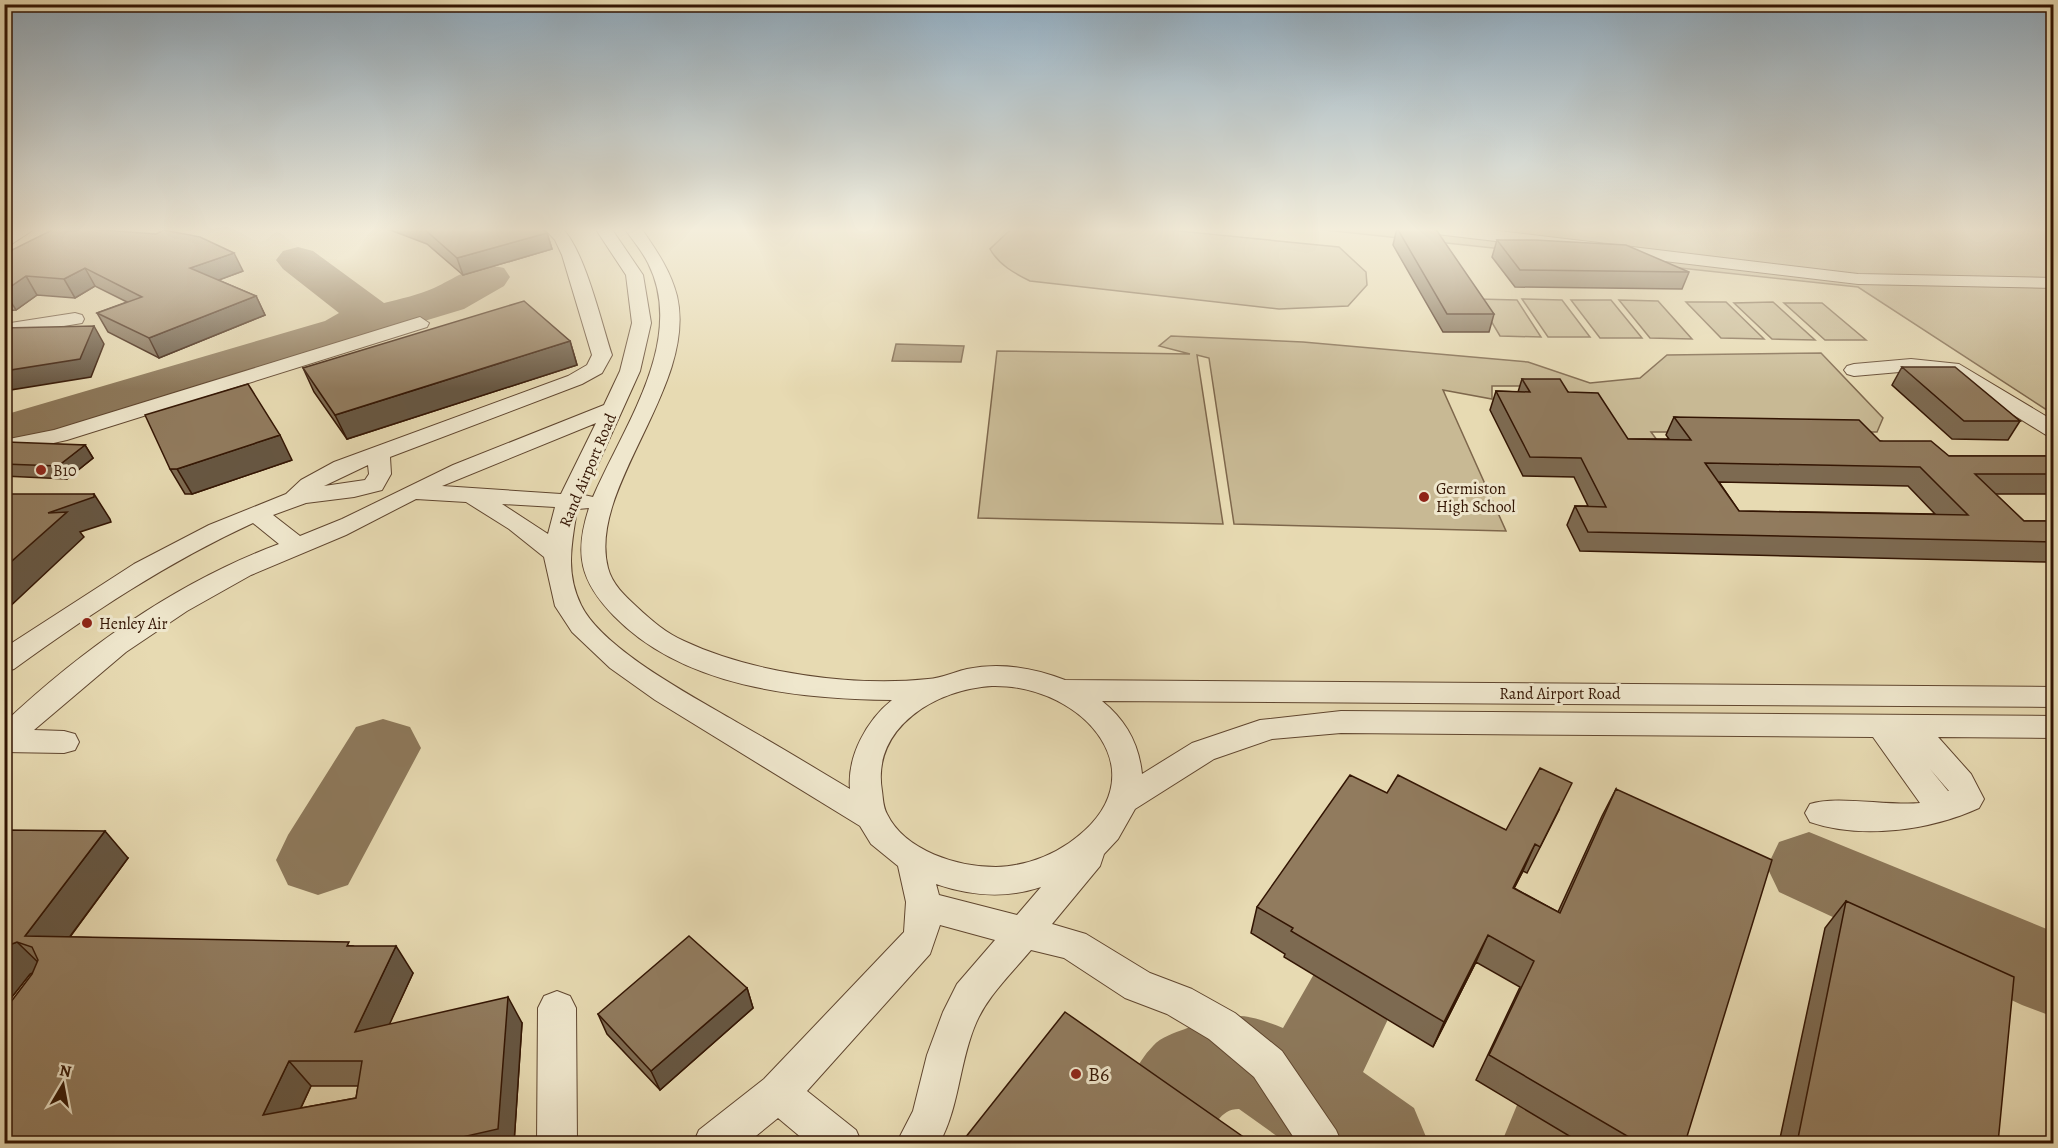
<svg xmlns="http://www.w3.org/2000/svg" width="2058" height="1148" viewBox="0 0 2058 1148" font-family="Alegreya,serif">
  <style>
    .green { fill: #c8b994; stroke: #7e674c; stroke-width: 1.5 }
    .water { fill: #aa9776; stroke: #7a6348; stroke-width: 1.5 }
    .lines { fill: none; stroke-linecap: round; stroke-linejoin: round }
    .taxiway { fill: #8d785a; fill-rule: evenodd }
    .minor-casing { stroke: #60462f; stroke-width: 2 }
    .minor { fill: #efe7cd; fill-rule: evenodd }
    .wall { fill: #7d6a51; stroke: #331503; stroke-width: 1.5; fill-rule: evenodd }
    .shaded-wall { fill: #665642; stroke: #331503; stroke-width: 1.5 }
    .building { fill: #917b5e; stroke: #331503; stroke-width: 1.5; fill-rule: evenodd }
    .poi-dot { fill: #8f2418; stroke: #efe7cd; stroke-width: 2 }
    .labels { text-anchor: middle; stroke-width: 6; stroke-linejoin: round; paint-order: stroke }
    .poi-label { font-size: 16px; fill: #331503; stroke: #efe7cd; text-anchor: start }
    .street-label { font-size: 16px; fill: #331503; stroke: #efe7cd }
    .near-poi-label { font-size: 20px; fill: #331503; stroke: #efe7cd; text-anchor: start }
  </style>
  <rect width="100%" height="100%" fill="#e7dab2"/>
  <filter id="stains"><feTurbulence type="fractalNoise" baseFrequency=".00333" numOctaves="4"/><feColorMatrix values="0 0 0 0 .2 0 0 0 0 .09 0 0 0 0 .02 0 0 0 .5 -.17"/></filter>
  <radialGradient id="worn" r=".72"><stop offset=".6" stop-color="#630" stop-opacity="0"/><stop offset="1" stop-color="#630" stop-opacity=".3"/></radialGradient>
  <path class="green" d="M1017 228H1148L1339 247 1366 272 1367 285 1348 306 1279 309 1030 281C1014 273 999 265 990 249L1008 232Z
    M1306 228H2053V414L1858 287Z
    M1478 299 1517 300 1541 337 1500 336Z
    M1522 299 1562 300 1590 337H1548Z
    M1571 300H1611L1642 338H1600Z
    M1619 300 1658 301 1692 339 1650 338Z
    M1686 302H1726L1764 339 1721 338Z
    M1773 302 1815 340 1772 339 1734 303Z
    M1784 303H1822L1866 340H1825Z
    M1171 336 1303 342 1528 362 1590 383 1640 378 1667 355 1821 353 1883 418 1877 432H1651L1663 448 1623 447 1543 386H1492V399L1443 390 1506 531 1234 524 1209 358 1197 355 1223 524 978 518 997 351 1190 354 1159 346Z"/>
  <path class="water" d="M896 344 964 346 961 362 892 361Z"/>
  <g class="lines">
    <path class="taxiway" d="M298 247 313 251 384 303C400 299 418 295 434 288 458 277 476 261 504 268L510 277 504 286 464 309 4 448V415L325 321 339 313 283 269 276 260 283 251Z
      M383 719 410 727 421 748 348 885 318 895 288 885 276 860 288 835 356 727Z
      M1809 832 2054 932V1017L2022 1005 1779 892 1767 867 1779 842Z
      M1351 955 1384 967 1398 998 1363 1072 1414 1108 1429 1144H1288L1239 1109C1219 1109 1214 1128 1206 1144H1131L1118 1111C1127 1089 1135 1064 1153 1046 1161 1037 1174 1033 1185 1029 1226 1012 1242 1011 1283 1028L1318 967Z
      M1558 1078 1594 1093 1609 1129 1604 1144H1501L1522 1093Z"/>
    <g class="minor-casing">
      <path id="minor" d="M16 228H36L4 249V236Z
        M544 228H562C585 251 601 322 612 355L602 373 582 384 390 457 391 474 382 490 354 497 306 503 273 515 300 536 342 519 453 465 604 405 620 371 632 323 626 275 595 228H611L643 275 651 323 640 371 584 495 593 497C623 427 687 340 648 263 642 251 632 239 624 228H641C656 250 670 269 677 296 698 386 587 488 608 568 612 584 625 596 637 607 652 621 666 633 684 641 752 673 853 687 928 679 942 678 954 672 967 669 1001 662 1034 668 1065 680L2054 687V707L1102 701C1126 720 1139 744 1142 774L1192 743 1260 720 1341 711 2054 716V738L1938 737 1971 774 1984 799 1979 808C1931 830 1862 840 1810 822L1805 813 1810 804C1836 795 1887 806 1920 803L1873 737 1341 733 1272 739 1214 759 1135 809 1118 839 1104 854 1100 866 1052 924 1086 934 1150 973 1192 989 1235 1013 1282 1051 1336 1130 1342 1144H1298L1254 1077 1209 1039 1167 1014 1125 998 1064 958 1031 950C1011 974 985 998 974 1028 959 1066 959 1108 939 1144H896L913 1111 927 1055 943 1012 957 984 995 940 940 925 930 954 807 1091 856 1130 862 1144H809L778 1118 746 1144H693L699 1130 764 1079 904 932 906 902 898 866 871 844 860 826 655 700 610 668 572 632 555 606 544 557 509 529 466 502 416 499 346 535 251 575 187 611 126 652 34 730 64 731 75 734 79 742 75 750 64 753 4 752V723C84 648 177 582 279 544L253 523C168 562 90 614 14 669L4 672V648L134 564 209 525 286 494 301 480 334 462 568 376 587 365 592 355 562 255 555 240ZM596 423 561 494 442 486ZM368 465 369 474 365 480 324 486ZM502 504 555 507 548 534ZM589 508C574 554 580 581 614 616 683 687 797 699 892 700 867 720 847 756 850 789 813 767 777 745 740 724 696 698 603 650 581 605 566 574 571 547 576 516L578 509ZM992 686C1084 684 1165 777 1069 843 1047 858 1023 866 996 867 958 867 905 851 887 814 883 807 883 798 882 791 871 727 937 689 992 686ZM1930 769 1948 791H1949ZM936 884C971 896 1005 899 1041 887L1017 915 939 895Z
        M1420 228H1473L1858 274 2054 278V288L1858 284 1428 233Z
        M75 313 82 315 84 319 82 323 4 336V324Z
        M420 317 429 323 427 327 67 440 4 454V440L54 430Z
        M1911 359 1959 364 2054 421V436L2046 435 1947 374 1911 371 1854 376 1847 374 1844 370 1847 366 1854 364Z
        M557 991 570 996 576 1008 577 1144H537L538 1008 544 996Z"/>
    </g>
    <use href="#minor" class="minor"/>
  </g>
  <path class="wall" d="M385 228H541L547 233 552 249 463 275 427 244Z
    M1397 228 1494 314 1489 332H1443L1393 245Z
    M1497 240 1689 272 1682 289 1515 287 1492 257Z
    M4 254 243 271 218 280 256 296 265 315 159 358 108 332 97 313 127 302 95 286 75 298 37 295 16 310 4 311Z
    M570 341 577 365 347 439 314 392 303 368Z
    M1902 367 2020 421 2008 440 1952 439 1892 385Z
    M1522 379 1568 392 1628 439H1669L1666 435 1674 417 1880 441 1949 456H2054V494H1995L2024 521H2054V569L2046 562 1580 551 1567 525 1575 506H1588L1574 477 1523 476 1490 410 1496 391 1518 392ZM1719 482 1908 486 1935 514 1739 511Z
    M4 444 85 445 93 458 67 479 4 476Z
    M292 460 192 494H185L170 469Z
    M1616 789 1685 1143H1581L1476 1080 1520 987 1476 962 1433 1047 1284 957 1285 954 1251 933 1257 907 1387 793 1506 830 1559 810 1527 873 1523 871 1514 888 1558 912 1602 816Z
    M4 830 128 858 70 937 353 946 413 973 389 1024 522 1023 514 1143H4L33 972 30 974 4 1007ZM311 1086H358L356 1098 301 1108Z
    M1846 901 1998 1143H1779L1825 928Z
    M747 988 753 1008 660 1090 607 1034 598 1014Z"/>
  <path class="shaded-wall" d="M547 233 552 249 463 275 457 258Z
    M234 253 243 271 200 287 190 268Z
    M85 268 95 286 75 298 64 279Z
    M26 276 37 295 16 310 4 291Z
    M256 296 265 315 159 358 149 338Z
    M94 326 104 344 91 377 4 391V371Z
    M570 341 577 365 347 439 335 415Z
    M280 435 292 460 192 494 177 469Z
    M85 445 93 458 67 479 58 466Z
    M94 494 110 519 111 522 80 532 84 537 4 612V568L48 513Z
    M105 831 128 858 51 962 25 936Z
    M1535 844 1523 871 1501 914 1513 888Z
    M1488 935 1476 962 1433 1047 1444 1022Z
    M17 942 44 968 30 974 4 1007V947Z
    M396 946 413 973 374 1058 355 1032Z
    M747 988 753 1008 660 1090 651 1071Z
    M508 997 522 1023 514 1143H436Z
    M289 1061 311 1086 286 1139 263 1115Z"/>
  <path class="building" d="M56 228H75L156 234 164 230 200 237 234 253 190 268 256 296 149 338 97 313 142 297 85 268 64 279 26 276 4 291V254Z
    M423 228H541L547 233 457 258Z
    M1397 228H1435L1494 314H1447Z
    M1497 240H1535L1626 245 1689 272 1520 270Z
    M524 301 570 341 335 415 303 368Z
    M94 326 80 359 4 371V328Z
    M1902 367H1955L2020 421H1964Z
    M1522 379H1560L1568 392 1598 393 1628 439 1691 440 1674 417 1859 420 1880 441H1931L1949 456H2054V474H1975L2024 521H2054V542L1588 532 1575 506 1606 507 1581 458 1530 457 1496 391 1530 392ZM1705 463 1920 467 1968 515 1739 511Z
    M248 384 280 435 177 469H170L145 415Z
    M7 442 85 445 58 466 4 464V444Z
    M4 494H94V497L48 513 67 512 4 568Z
    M1540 768 1572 783 1540 847 1535 844 1513 888 1560 913 1616 789 1772 860 1685 1143H1639L1489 1055 1534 961 1488 935 1444 1022 1291 931 1293 928 1257 907 1350 775 1387 793 1398 775 1506 830Z
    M4 830 105 831 25 936 349 942 347 946H396L355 1032 508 997 498 1129 436 1143H4V1011L32 974 38 960 32 947 17 942 4 947ZM289 1061H362L356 1098 263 1115Z
    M1846 901 2014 977 1998 1143H1797Z
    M689 936 747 988 651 1071 598 1014Z
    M1065 1012 1252 1143H961Z"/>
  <linearGradient id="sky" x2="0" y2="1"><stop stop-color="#8fa8ba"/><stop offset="0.59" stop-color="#f4eedc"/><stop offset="1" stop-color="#f4eedc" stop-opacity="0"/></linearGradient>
  <rect width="2058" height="389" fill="url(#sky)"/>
  <g class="poi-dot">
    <circle cx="41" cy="470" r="6"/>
    <circle cx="1424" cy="497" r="6"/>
    <circle cx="87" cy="623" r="6"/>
    <circle cx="1076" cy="1074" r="6"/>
  </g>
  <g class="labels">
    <g class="poi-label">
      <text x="53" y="476">B10</text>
      <text x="1436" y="494">Germiston<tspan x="1436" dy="18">High School</tspan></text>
      <text x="99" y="629">Henley Air</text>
    </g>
    <g class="street-label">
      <text transform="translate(587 470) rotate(-67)" y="6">Rand Airport Road</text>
      <text x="1560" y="699">Rand Airport Road</text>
    </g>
    <g class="near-poi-label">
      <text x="1088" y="1081">B6</text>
    </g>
  </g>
  <rect width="2058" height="1148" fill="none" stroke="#e7dab2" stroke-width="24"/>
  <rect x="6" y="6" width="2046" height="1136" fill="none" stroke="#331503" stroke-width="3"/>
  <rect x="12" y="12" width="2034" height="1124" fill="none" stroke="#331503" stroke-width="1.5"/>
  <g transform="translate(63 1085) rotate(10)" stroke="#efe7cd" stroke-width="4.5" paint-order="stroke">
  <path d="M0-4.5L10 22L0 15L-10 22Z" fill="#331503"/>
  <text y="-9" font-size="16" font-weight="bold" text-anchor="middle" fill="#331503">N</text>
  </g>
  <rect width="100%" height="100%" filter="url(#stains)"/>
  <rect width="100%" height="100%" fill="url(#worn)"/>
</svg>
